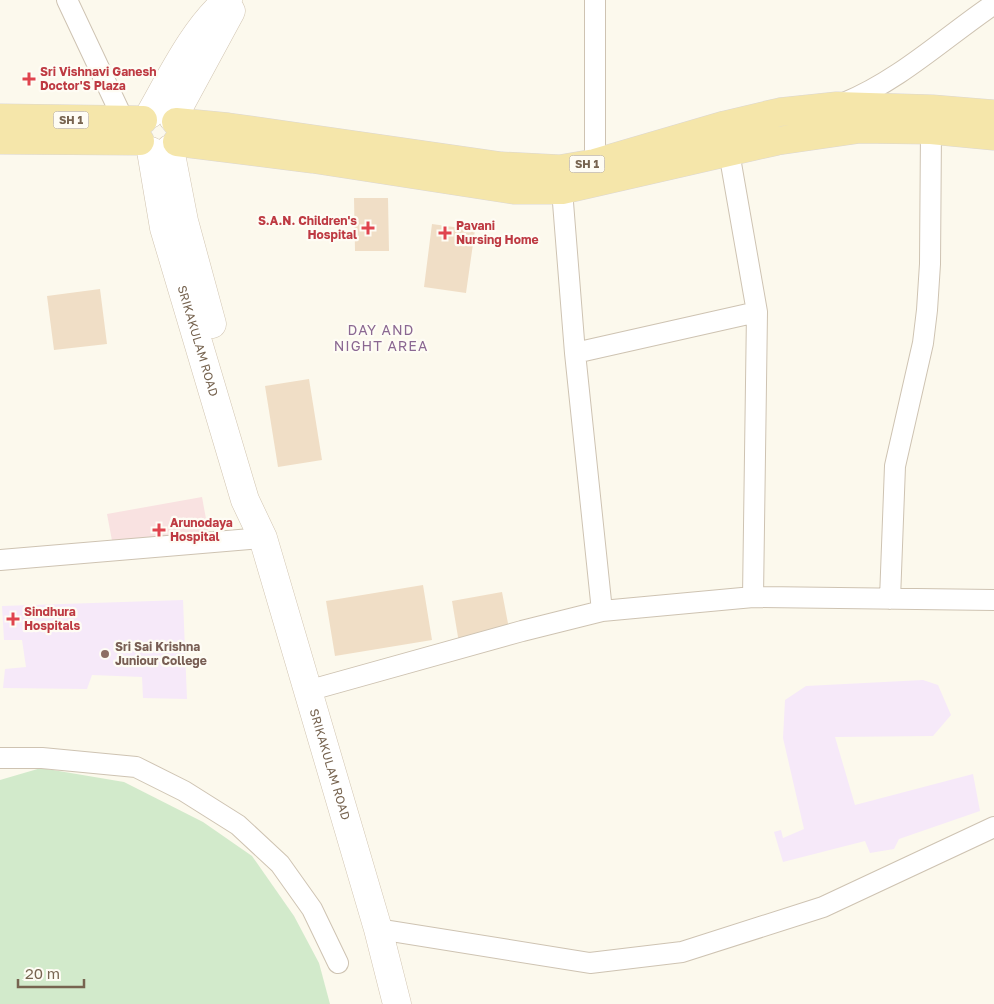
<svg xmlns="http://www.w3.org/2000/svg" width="994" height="1004" viewBox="0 0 994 1004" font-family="'Golos Text',sans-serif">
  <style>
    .education { fill: #f6e9f9 }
    .medical { fill: #f9e2e1 }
    .green { fill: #d2eacb }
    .building { fill: #f0dec6 }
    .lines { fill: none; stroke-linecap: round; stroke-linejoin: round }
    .street-casing { stroke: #cec3b2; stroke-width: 22 }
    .secondary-casing { stroke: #d1c4b0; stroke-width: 29 }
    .primary-casing { stroke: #dcd7d2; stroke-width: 29 }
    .street { stroke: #fff; stroke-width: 20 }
    .secondary { stroke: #fff; stroke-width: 28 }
    .primary { stroke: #f5e6aa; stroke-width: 28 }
    .health-dot { fill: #e0444e; stroke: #fefcf4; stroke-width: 2 }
    .education-dot { fill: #8d6e63; stroke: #fefcf4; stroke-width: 2 }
    .labels { text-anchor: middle; stroke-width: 4.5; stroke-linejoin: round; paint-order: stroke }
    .shield { fill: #fefcf4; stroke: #a09281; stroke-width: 1 }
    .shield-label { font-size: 11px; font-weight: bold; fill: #776450 }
    .health-label { font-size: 12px; font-weight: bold; fill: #be3a42; stroke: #fefcf4; text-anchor: start }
    .street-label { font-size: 12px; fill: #776450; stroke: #fefcf4 }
    .education-label { font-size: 12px; font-weight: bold; fill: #785e54; stroke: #fefcf4; text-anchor: start }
    .neighbourhood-label { font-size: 14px; letter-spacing: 1px; fill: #8b6892; stroke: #fefcf4 }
  </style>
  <rect width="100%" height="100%" fill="#fcf9ed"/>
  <path class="education" d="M183 600 187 699 143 698 142 677 92 675 87 689 3 688 5 669 26 667 22 640H4L2 606Z
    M923 680 938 685 951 715 933 736 835 737 855 805 973 774 980 811 899 839 894 849 870 853 865 841 783 862 774 832 781 830 783 838 804 829 783 738 785 700 806 686Z"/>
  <path class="medical" d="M202 497 211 546H113L107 514Z"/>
  <path class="green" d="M41 768 124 782 203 822 252 856 294 916 319 963 330 1004H0V780Z"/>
  <path class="building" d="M354 198H388L389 251H355Z
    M432 224 475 230 466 293 424 287Z
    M100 289 107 344 54 350 47 296Z
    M309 379 322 460 278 467 265 386Z
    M423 585 432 640 335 656 326 601Z
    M502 592 510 634 459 643 452 601Z"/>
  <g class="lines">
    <g class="street-casing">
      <path id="street" d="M67 0 124 121V132
        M595 0V163
        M844 103C900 80 944 38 994 4
        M729 152 757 312 753 597
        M562 190 575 353 602 611
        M575 353 757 312
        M0 560 263 538
        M890 599 895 466 923 343 927 310 930 264 931 130
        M307 691 522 631 602 611 753 597 994 600
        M0 758H42L136 767 184 791 238 825 280 864 312 909 338 963
        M378 929 590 963 682 952 823 907 994 827"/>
    </g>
    <g class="secondary-casing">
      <g id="secondary">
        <path d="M150 114C170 79 196 25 228 0"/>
        <path d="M173 118 231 11"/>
        <path d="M170 149 184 221 212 324"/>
        <path id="s1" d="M151 151 164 228 245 500 263 538 378 929 397 1004"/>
      </g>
    </g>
    <g class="primary-casing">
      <path id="primary" d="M0 118 143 120
        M176 122 228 127 501 166 560 169 595 163 725 125 780 112 837 106 932 109 994 114
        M0 140 140 141
        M177 142 313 159 514 190H562L777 141 860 129 931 130 994 136"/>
    </g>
    <use href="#street" class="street"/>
    <use href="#secondary" class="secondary"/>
    <use href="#primary" class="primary"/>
  </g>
  <g class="health-dot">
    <path d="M26.5 71.5h5v5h5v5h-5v5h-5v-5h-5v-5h5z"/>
    <path d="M365.5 220.5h5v5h5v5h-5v5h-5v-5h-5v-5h5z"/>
    <path d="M442.5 225.5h5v5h5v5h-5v5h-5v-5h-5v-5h5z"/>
    <path d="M156.5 522.5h5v5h5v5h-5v5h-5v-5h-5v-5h5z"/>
    <path d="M10.5 611.5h5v5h5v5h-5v5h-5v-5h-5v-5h5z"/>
  </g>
  <circle class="education-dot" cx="105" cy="654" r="5"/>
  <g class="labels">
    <g class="shield">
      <rect x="53.5" y="111.5" width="35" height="17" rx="4"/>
      <rect x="569.5" y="155.5" width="35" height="17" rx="4"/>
    </g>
    <g class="shield-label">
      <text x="71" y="124">SH 1</text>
      <text x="587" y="168">SH 1</text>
    </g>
    <g class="health-label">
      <text x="40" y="76">Sri Vishnavi Ganesh<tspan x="40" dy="14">Doctor'S Plaza</tspan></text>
      <text x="357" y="225" text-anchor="end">S.A.N. Children's<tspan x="357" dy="14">Hospital</tspan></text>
      <text x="456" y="230">Pavani<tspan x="456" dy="14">Nursing Home</tspan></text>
      <text x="170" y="527">Arunodaya<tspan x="170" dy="14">Hospital</tspan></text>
      <text x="24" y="616">Sindhura<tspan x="24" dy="14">Hospitals</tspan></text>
    </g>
    <g class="street-label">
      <text dy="4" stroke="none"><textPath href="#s1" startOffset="196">SRIKAKULAM ROAD</textPath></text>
      <text dy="4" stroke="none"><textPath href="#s1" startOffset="640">SRIKAKULAM ROAD</textPath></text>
    </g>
    <g class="education-label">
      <text x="115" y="651">Sri Sai Krishna<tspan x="115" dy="14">Juniour College</tspan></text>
    </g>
    <g class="neighbourhood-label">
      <text x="381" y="335">DAY AND<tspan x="381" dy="16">NIGHT AREA</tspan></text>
    </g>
  </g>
  <path d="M18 979v8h66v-8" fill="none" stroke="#776450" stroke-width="2.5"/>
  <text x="25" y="979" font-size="15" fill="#776450" stroke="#fefcf4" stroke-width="4" paint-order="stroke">20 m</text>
</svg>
